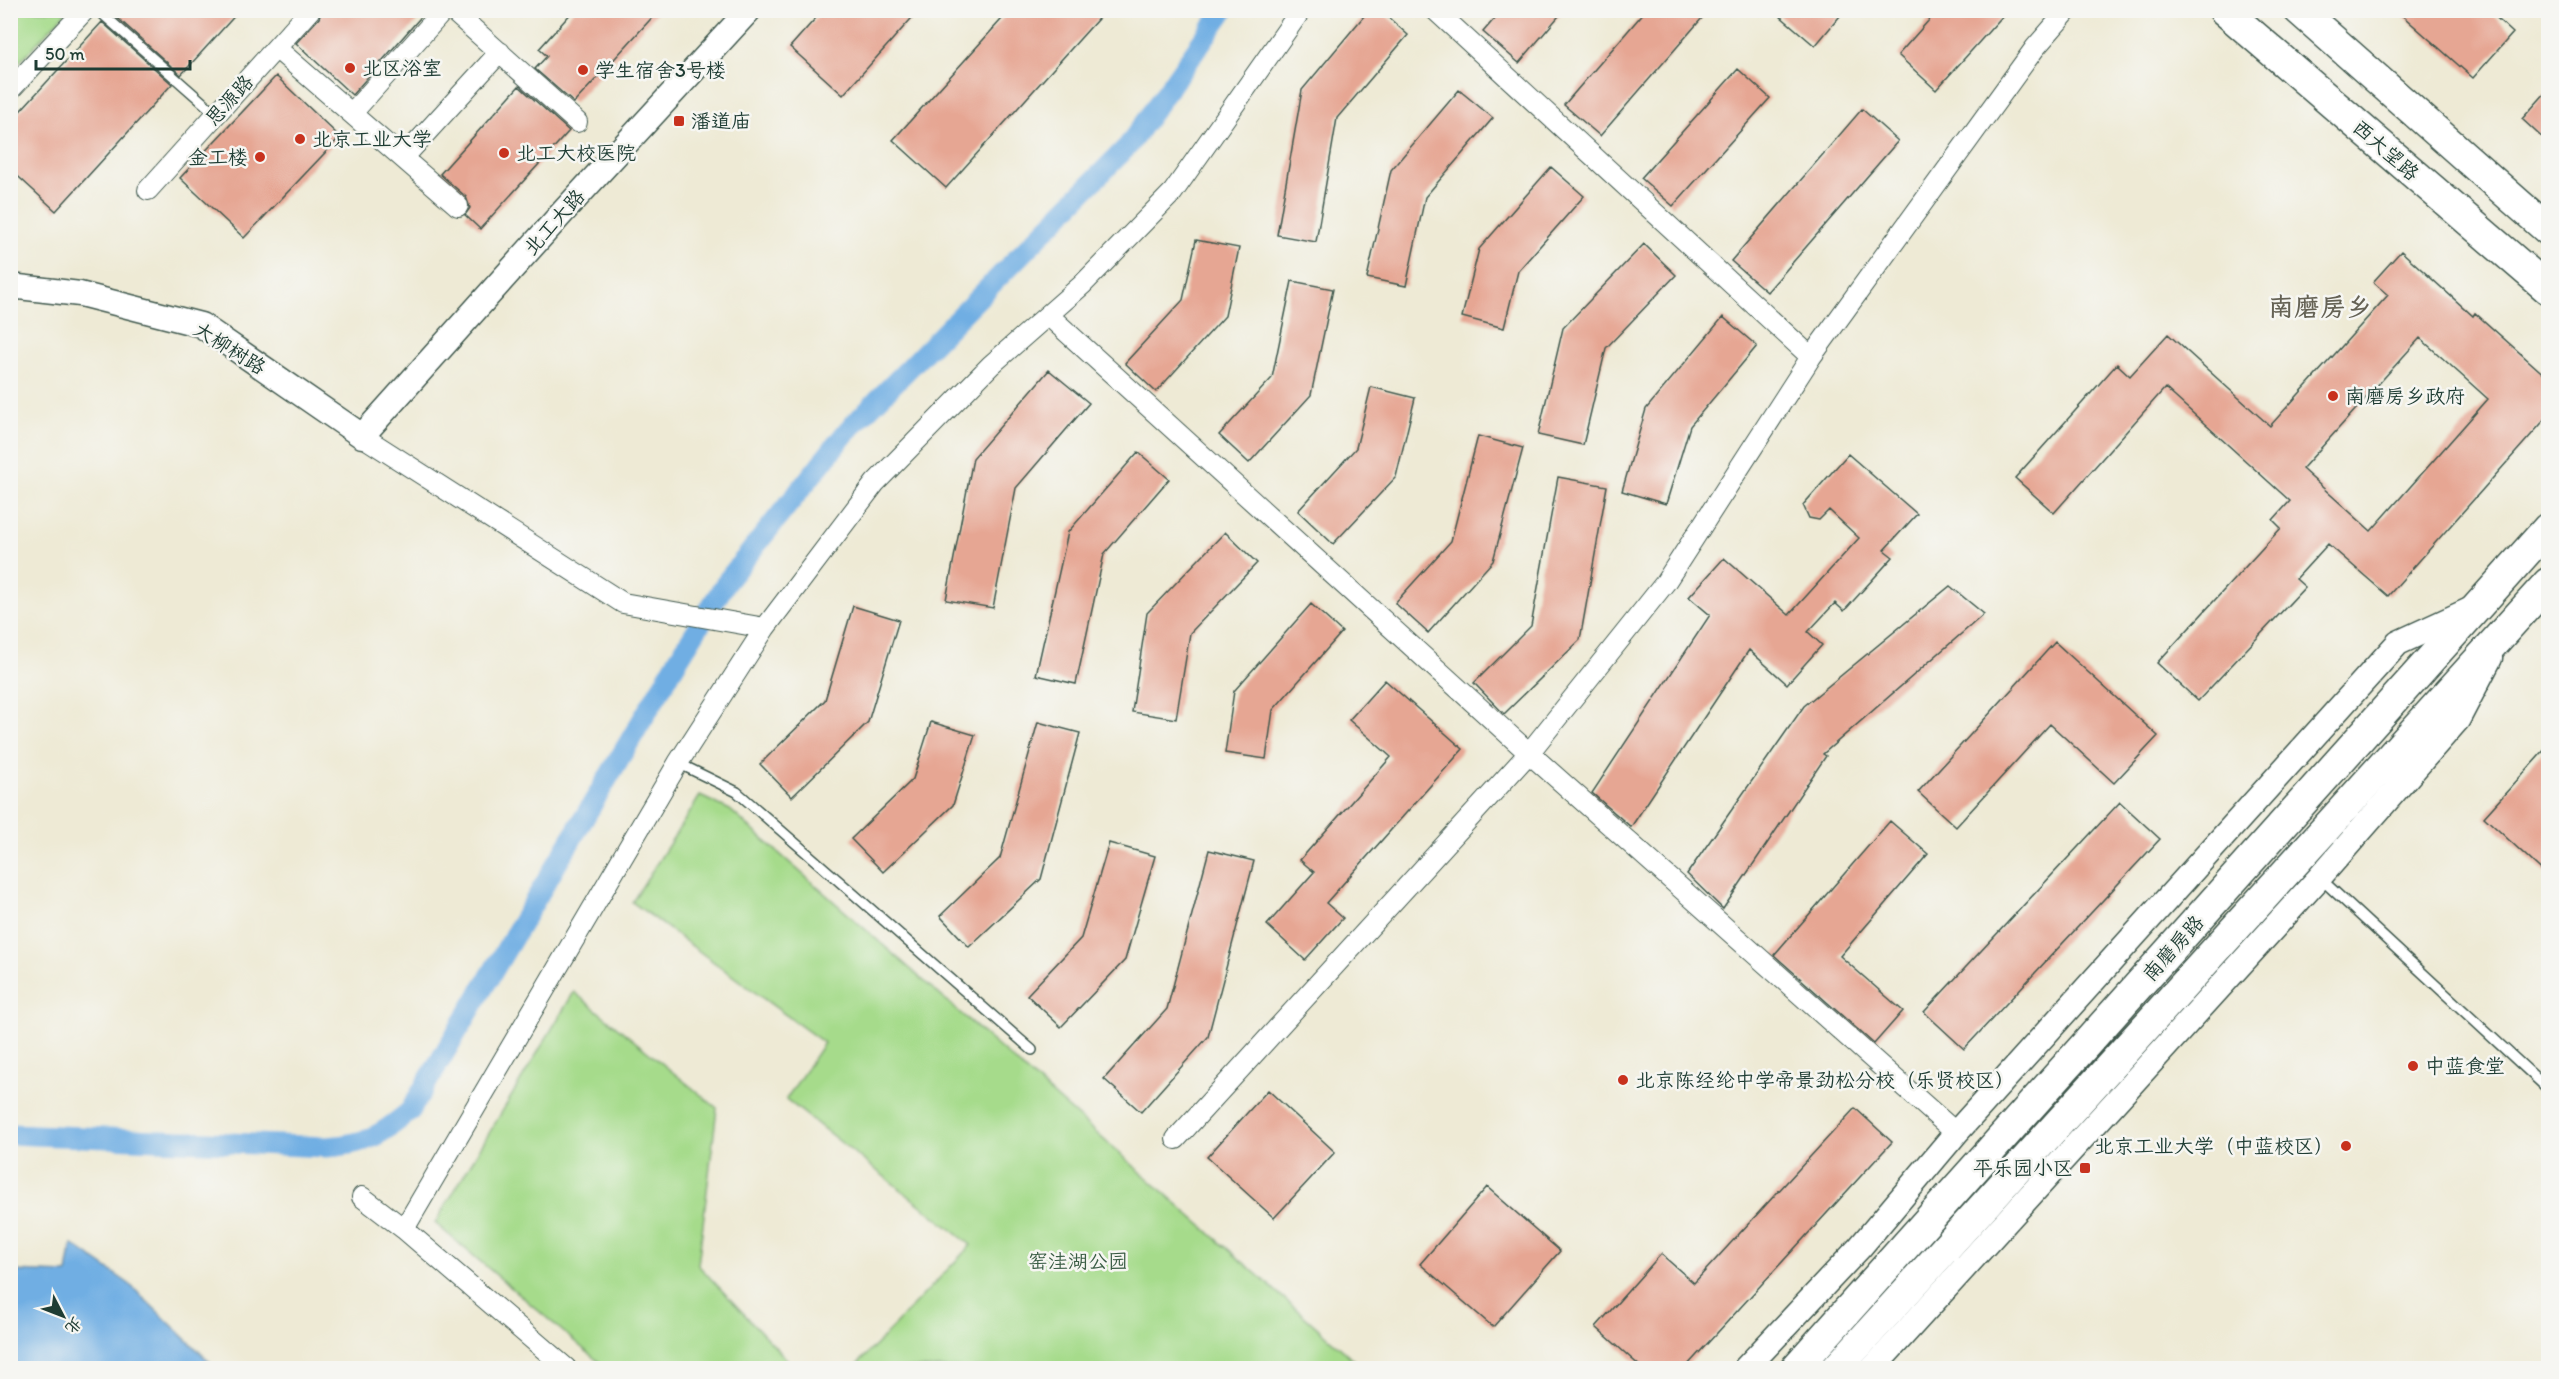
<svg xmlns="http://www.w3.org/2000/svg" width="2559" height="1379" viewBox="0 0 2559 1379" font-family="Itim,'LXGW WenKai TC',sans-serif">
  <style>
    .green { fill: #a6db8b; stroke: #628c60; stroke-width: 1.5 }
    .water { fill: #70aee3; stroke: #48768c; stroke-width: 1.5 }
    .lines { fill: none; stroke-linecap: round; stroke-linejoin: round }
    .canal { stroke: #70aee3; stroke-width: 21 }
    .building { fill: #e6a693; fill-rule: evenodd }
    .service-casing { stroke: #3e574c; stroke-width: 12 }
    .minor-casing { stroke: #3e574c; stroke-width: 22 }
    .tertiary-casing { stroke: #3e574c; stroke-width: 27 }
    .primary-casing { stroke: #3e574c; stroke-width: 33 }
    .service { stroke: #fff; stroke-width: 9 }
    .minor { stroke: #fff; stroke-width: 20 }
    .tertiary { stroke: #fff; stroke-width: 24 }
    .primary { stroke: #fff; stroke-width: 30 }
    .poi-dot { fill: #c8321e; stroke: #f6f6f2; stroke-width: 2 }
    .labels { text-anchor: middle; stroke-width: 5; stroke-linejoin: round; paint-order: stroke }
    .poi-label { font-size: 20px; fill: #1f3d34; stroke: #f6f6f2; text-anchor: start }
    .street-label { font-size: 20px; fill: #1f3d34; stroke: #f6f6f2 }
    .park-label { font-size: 20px; fill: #3a5d45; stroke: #f6f6f2 }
    .district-label { font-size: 26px; font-weight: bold; fill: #656255; stroke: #f6f6f2 }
  </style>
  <rect width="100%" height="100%" fill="#f6f6f2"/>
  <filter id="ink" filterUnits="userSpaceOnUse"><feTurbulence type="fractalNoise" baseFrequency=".0167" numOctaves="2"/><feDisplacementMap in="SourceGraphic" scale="12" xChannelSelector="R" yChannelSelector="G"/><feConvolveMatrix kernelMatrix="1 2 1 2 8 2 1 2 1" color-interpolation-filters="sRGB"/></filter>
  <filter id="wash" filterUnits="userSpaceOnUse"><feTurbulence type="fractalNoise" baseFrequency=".008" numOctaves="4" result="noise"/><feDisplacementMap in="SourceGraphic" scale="24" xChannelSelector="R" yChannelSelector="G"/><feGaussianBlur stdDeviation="1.35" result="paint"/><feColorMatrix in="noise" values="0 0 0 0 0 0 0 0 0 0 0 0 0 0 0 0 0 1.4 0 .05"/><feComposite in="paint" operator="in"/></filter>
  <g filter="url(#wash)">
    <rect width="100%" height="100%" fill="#eeead5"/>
    <path class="green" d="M11 10 67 11 11 71 10 11Z
      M700 796 730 810 1363 1368H854L971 1245 786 1099 824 1043 632 902Z
      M574 992 717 1108 698 1265 795 1368H606L435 1223Z"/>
    <path class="water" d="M72 1244 128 1283 211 1363 208 1368H11V1271L67 1273Z"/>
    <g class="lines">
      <path class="canal" d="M10 1134 327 1147C367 1144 380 1136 410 1111L676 663 727 581 848 430 1128 146 1224 10"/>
    </g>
    <g id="blocks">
      <path class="building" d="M113 10H240L181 75 111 12Z
        M427 10 352 95 296 43 319 18 322 10Z
        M574 10H659L574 103 535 69 547 56 539 49Z
        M823 10H919L843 95 790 47Z
        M1010 10H1106L946 188 893 140Z
        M1369 10H1380L1408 35 1337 118 1316 242 1277 235 1302 90Z
        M1502 10H1564L1519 63 1483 32Z
        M1646 10H1709L1600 136 1564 105Z
        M1773 10H1845L1815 46Z
        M1938 10H2008L1936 90 1898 55Z
        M2396 10H2488L2513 33 2473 78Z
        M102 22 172 84 56 211 10 169V122Z
        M1738 69 1770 98 1673 206 1641 178Z
        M276 76 340 137 244 238 180 178Z
        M519 86 569 131 480 229 465 215 470 208 466 197 440 174Z
        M1459 90 1493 118 1425 197 1406 286 1367 278 1391 170Z
        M2548 90V143L2522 119Z
        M1862 109 1898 141 1767 292 1731 261Z
        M1551 167 1584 196 1518 271 1504 328 1462 317 1479 249Z
        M1196 240 1239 248 1225 316 1156 392 1125 363 1183 300Z
        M1644 244 1676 275 1606 348 1583 445 1538 435 1563 328Z
        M2401 251 2473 316 2475 313 2548 378V416L2388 596 2328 544 2296 579 2305 587 2198 701 2157 663 2281 528 2273 520 2290 501 2165 388 2054 513 2015 478 2117 364 2130 376 2168 334 2270 426 2388 295 2373 282ZM2420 338 2488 399 2371 531 2302 469Z
        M1292 281 1333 289 1311 395 1249 463 1219 435 1272 378Z
        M1723 317 1757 346 1690 426 1666 504 1622 491 1646 409Z
        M1049 370 1089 403 1016 488 993 608 946 600 973 458Z
        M1371 387 1415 398 1396 477 1333 544 1298 511 1356 448Z
        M1478 436 1523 448 1493 561 1428 633 1395 603 1451 541Z
        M1138 452 1169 479 1104 554 1076 684 1036 675 1068 532Z
        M1848 454 1917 514 1884 550 1893 557 1844 611 1835 603 1808 632 1822 645 1787 684 1749 650 1631 827 1592 793 1710 615 1689 597 1724 558 1789 615 1859 538 1829 510 1819 520 1809 518 1803 505Z
        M1558 477 1607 486 1580 640 1504 714 1474 683 1531 626Z
        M1225 532 1257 563 1190 633 1176 719 1132 712 1147 613Z
        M1950 586 1984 614 1823 754 1826 756 1723 909 1687 874 1804 706Z
        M1311 604 1342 632 1273 710 1266 759 1225 753 1234 691Z
        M853 606 899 620 868 722 792 797 760 764 825 700Z
        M2055 642 2158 736 2114 783 2050 724 1956 827 1918 792Z
        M1385 680 1463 749 1326 903 1343 918 1305 960 1267 925 1314 872 1300 860 1391 757 1349 720Z
        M931 722 975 735 953 805 883 872 851 839 913 779Z
        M1038 722 1080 733 1041 879 969 947 940 916 1000 858Z
        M2548 746V876L2484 817Z
        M2120 802 2160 839 1964 1049 1924 1012Z
        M1890 821 1928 854 1840 956 1903 1011 1874 1044 1774 955Z
        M1109 843 1155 856 1125 960 1061 1027 1027 995 1081 938Z
        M1209 850 1254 861 1208 1037 1141 1112 1104 1079 1167 1009Z
        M1268 1090 1335 1152 1274 1218 1207 1157Z
        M1855 1108 1892 1142 1685 1368H1642L1596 1327 1661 1254 1694 1283Z
        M1487 1187 1560 1251 1493 1327 1420 1264Z"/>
    </g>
  </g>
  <g filter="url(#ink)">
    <use href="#blocks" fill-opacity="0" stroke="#3e574c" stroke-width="1.5"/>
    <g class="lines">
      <g class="service-casing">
        <path id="service" d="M98 10 216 114
          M678 763 737 792 1032 1050
          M2321 879 2548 1089"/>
      </g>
      <g class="minor-casing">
        <path id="minor" d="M452 10 577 122
          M1435 10 1811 357
          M276 48 458 206
          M10 90 85 10
          M352 113 444 10
          M403 158 500 52
          M148 190 310 10
          M1048 315 1529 753 1956 1133
          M362 436 623 603 765 628
          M1176 1139 1529 753 1665 583 1811 357 2035 48 2068 10
          M362 1197 404 1229 566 1368
          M404 1229 678 763 765 628 875 483 991 365 1082 285 1173 192 1301 10"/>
      </g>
      <g class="tertiary-casing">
        <path id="tertiary" d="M10 286 80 294 201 325 362 436 563 212 749 10
          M1746 1368 1860 1247 1956 1133 2398 643 2474 608
          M1873 1368 2319 878 2458 719 2490 658"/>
      </g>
      <g class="primary-casing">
        <path id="primary" d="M2224 10 2548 289
          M2299 10 2548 230
          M1796 1368 2548 528
          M1837 1368 2548 583"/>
      </g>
      <use href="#service" class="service"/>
      <use href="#minor" class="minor"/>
      <use href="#tertiary" class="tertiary"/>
      <use href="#primary" class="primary"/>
    </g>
  </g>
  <g class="poi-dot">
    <circle cx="350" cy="68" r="6"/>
    <circle cx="583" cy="70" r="6"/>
    <rect x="673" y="115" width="12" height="12" rx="3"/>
    <circle cx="300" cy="139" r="6"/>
    <circle cx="504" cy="153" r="6"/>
    <circle cx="260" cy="157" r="6"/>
    <circle cx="2333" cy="396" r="6"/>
    <circle cx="2413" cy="1066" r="6"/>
    <circle cx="1623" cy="1080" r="6"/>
    <circle cx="2346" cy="1146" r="6"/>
    <rect x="2079" y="1162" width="12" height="12" rx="3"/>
  </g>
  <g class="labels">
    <g class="poi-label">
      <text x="362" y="75">北区浴室</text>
      <text x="595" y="77">学生宿舍3号楼</text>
      <text x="691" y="128">潘道庙</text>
      <text x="312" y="146">北京工业大学</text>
      <text x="516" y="160">北工大校医院</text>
      <text x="248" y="164" text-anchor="end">金工楼</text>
      <text x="2345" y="403">南磨房乡政府</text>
      <text x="2425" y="1073">中蓝食堂</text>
      <text x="1635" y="1087">北京陈经纶中学帝景劲松分校（乐贤校区）</text>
      <text x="2334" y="1153" text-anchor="end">北京工业大学（中蓝校区）</text>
      <text x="2073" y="1175" text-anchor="end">平乐园小区</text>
    </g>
    <g class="street-label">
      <text transform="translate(229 100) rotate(-48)" y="7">思源路</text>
      <text transform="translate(2386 150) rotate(41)" y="7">西大望路</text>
      <text transform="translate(554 222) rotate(-48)" y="7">北工大路</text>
      <text transform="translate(230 348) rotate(32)" y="7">大柳树路</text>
      <text transform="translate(2173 948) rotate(-48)" y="7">南磨房路</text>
    </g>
    <g class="park-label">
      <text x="1078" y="1268">窑洼湖公园</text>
    </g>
    <g class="district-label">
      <text x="2320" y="316">南磨房乡</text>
    </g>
  </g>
  <rect width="2559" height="1379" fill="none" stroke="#f6f6f2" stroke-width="36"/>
  <g transform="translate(63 1316) rotate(132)" stroke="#f6f6f2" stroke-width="4.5" paint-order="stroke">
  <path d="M0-4.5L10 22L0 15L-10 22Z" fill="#1f3d34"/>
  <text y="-9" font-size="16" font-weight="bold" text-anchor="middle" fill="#1f3d34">北</text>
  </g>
  <path d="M36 60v9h154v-9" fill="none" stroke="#1f3d34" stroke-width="3"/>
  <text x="45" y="60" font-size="18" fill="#1f3d34" stroke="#f6f6f2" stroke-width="4.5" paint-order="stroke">50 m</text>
</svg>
